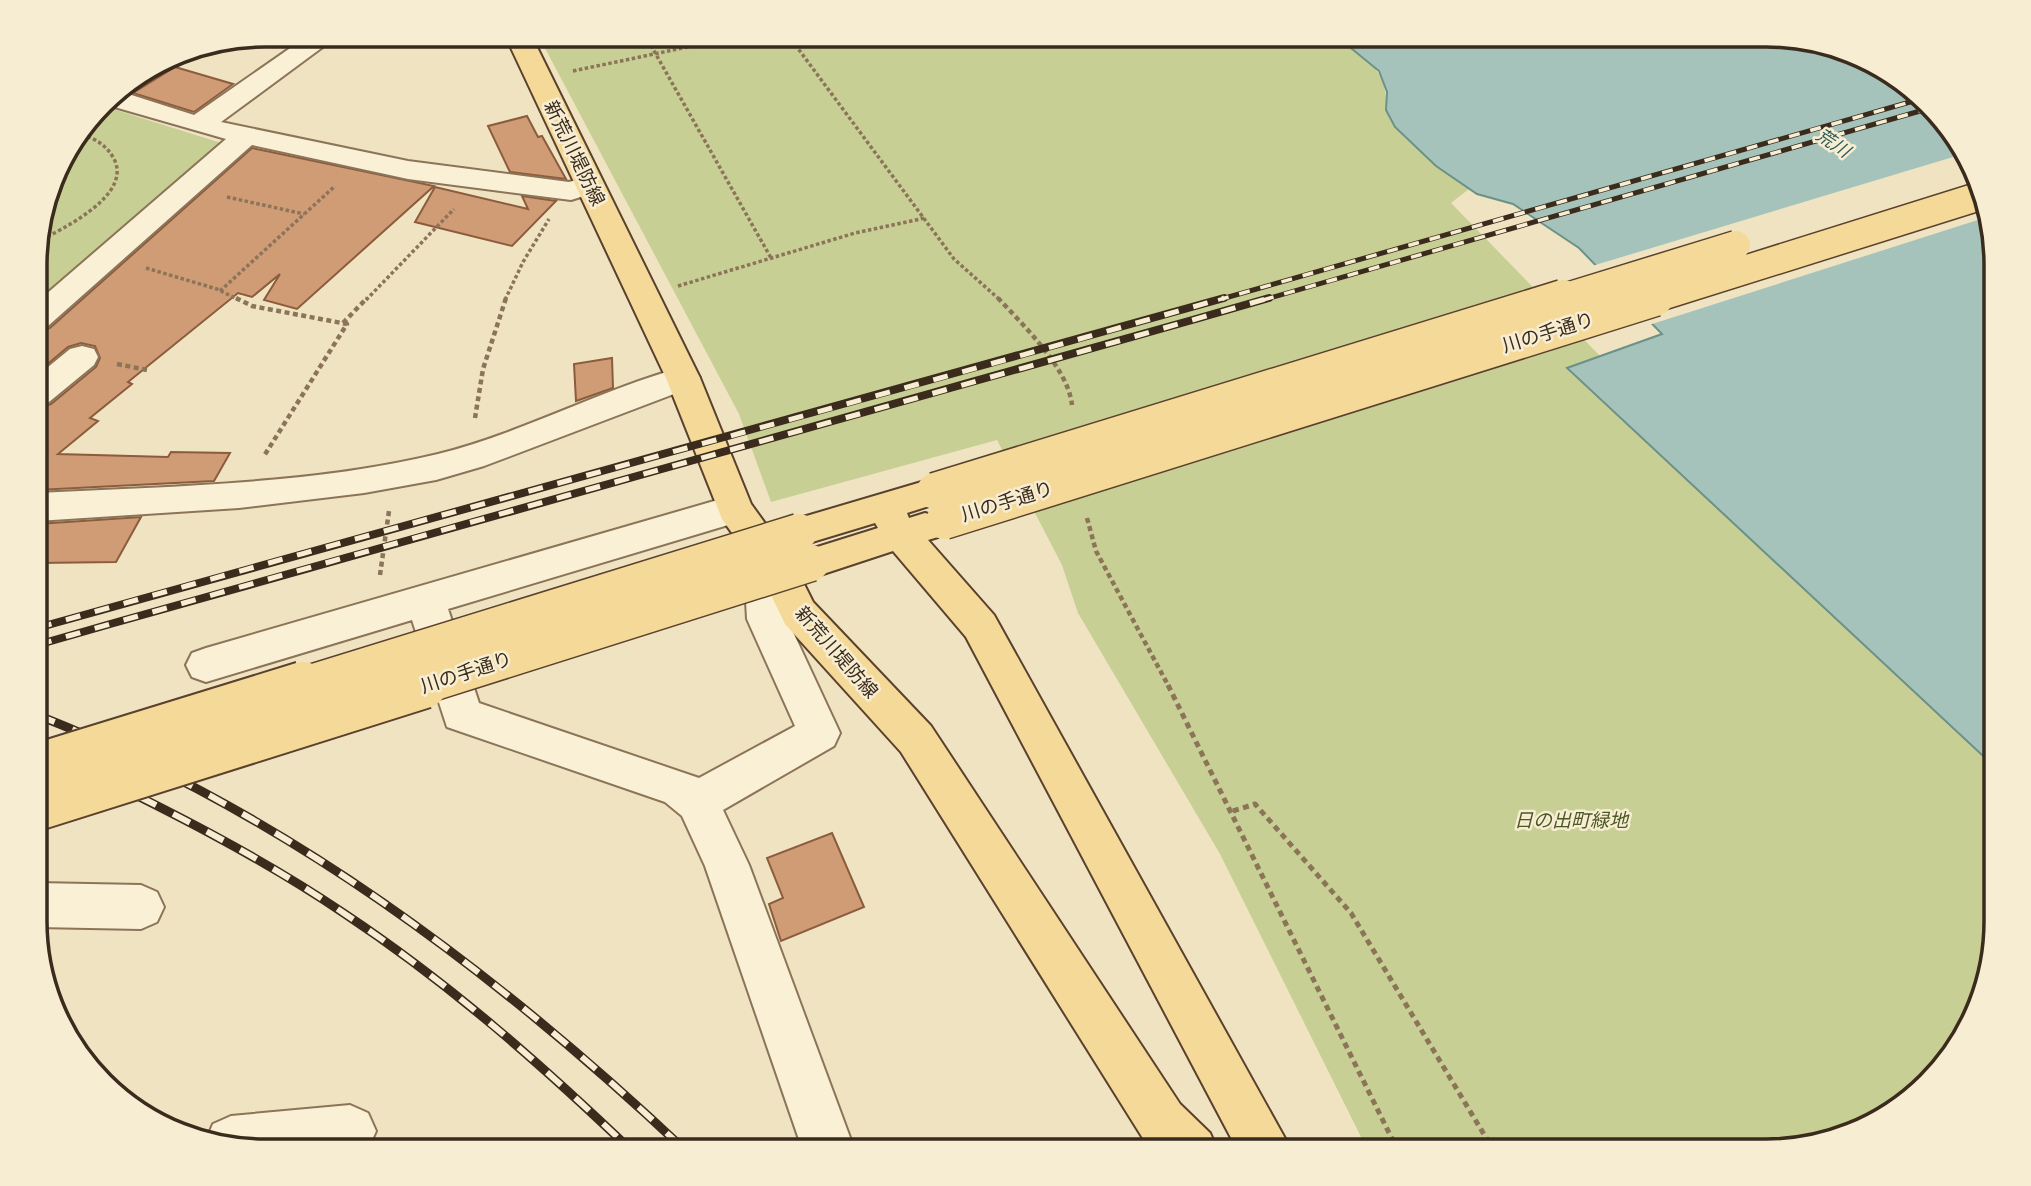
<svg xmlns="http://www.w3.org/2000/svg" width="2031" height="1186" viewBox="0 0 2031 1186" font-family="'Libre Baskerville','Noto Sans JP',serif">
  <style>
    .green { fill: #c8cf95 }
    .water { fill: #a5c3ba; stroke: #6b9188; stroke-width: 2 }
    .pier { fill: #f0e3c2 }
    .building { fill: #d09c76; stroke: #8b5c3d; stroke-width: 2 }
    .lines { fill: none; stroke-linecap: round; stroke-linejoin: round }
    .minor-casing { stroke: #8b7458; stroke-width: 4 }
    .major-casing { stroke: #59412d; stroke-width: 4 }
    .path-far2 { stroke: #8b7458; stroke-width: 3.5; stroke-dasharray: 3.5 2.5; stroke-linecap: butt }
    .path-far1 { stroke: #8b7458; stroke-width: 4.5; stroke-dasharray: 5 3.5; stroke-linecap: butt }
    .path { stroke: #8b7458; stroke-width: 5; stroke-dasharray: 6 4.5; stroke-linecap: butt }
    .minor { fill: #faf0d6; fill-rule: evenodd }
    .major { fill: #f5d998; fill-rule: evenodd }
    .rail-far2-casing { stroke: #3a2b1d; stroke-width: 5 }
    .rail-far1-casing { stroke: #3a2b1d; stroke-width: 8 }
    .rail-casing { stroke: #3a2b1d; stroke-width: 9 }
    .rail-far2 { stroke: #f7edd2; stroke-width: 3.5; stroke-dasharray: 11; stroke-linecap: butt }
    .rail-far1 { stroke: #f7edd2; stroke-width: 5; stroke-dasharray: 15; stroke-linecap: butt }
    .rail { stroke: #f7edd2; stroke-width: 6; stroke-dasharray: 19; stroke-linecap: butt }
    .major-bridge-far2-casing { stroke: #59412d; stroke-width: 31; stroke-linecap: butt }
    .major-bridge-far1-casing { stroke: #59412d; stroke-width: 39; stroke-linecap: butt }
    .major-bridge-casing { stroke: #59412d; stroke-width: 50; stroke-linecap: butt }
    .major-bridge-far2 { stroke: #f5d998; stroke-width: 28 }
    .major-bridge-far1 { stroke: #f5d998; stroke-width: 36 }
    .major-bridge { stroke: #f5d998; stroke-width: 46 }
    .labels { text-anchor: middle; stroke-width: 5; stroke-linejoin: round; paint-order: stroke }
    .far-water-label { font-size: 18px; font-style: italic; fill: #2c5b58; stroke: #f7edd2 }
    .street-label { font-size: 19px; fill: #3a2b1d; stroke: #f7edd2 }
    .park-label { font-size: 19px; font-style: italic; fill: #4a5823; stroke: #f7edd2 }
    .rim { fill: none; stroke: #3a2b1d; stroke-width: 3.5 }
  </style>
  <rect width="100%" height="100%" fill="#f0e3c2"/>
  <path class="green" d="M538 35H1335C1365 60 1388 66 1386 110L1436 166 1469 189 1451 203 1600 356 1568 368 1996 768V935L1965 1036 1881 1120 1780 1151H1368L1220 854 1078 613 1062 565 997 440 771 502 739 414Z
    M103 106 231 146 37 312V236L59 163Z"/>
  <path class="water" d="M1335 35H1766L1881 66 1957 138 1995 250 1996 768 1567 368 1662 334 1579 248 1513 204 1477 194 1436 166 1395 127 1386 110 1387 92 1379 71Z"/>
  <path class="pier" d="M1963 154 1984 218 1649 325 1592 266Z"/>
  <path class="building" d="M175 67 233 84 194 112 133 93Z
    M527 116 538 137 542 136 566 179 510 172 488 126Z
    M252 148 434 186 297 309 264 300 280 274 252 297 238 293 128 382 132 384 90 418 98 421 58 454 168 457 171 452 230 453 214 481 37 490V408L51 404 96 367 100 358 95 346 81 343 68 347 37 373V334L50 328Z
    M435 187 528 209 522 196 556 201 512 246 415 222Z
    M612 358 613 388 576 401 574 364Z
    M141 517 116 562 37 563V524Z
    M832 833 864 907 781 941 769 904 783 898 767 858Z"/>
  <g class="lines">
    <g class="minor-casing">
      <path id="minor" d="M309 35H339L221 122 408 161 569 182 590 176 600 179 604 185 600 191 571 200 408 179 252 145 48 326 37 329V302L226 139 104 104 113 92 119 91 194 115Z
        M82 346 94 349 98 357 94 365 49 402 37 406V376L70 349Z
        M683 367 695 370 700 378 695 386 484 466 436 480 364 493 239 508 37 521V493C169 486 310 485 438 454 522 433 600 390 683 367Z
        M735 495 748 499 753 509 748 519 448 609 479 703 699 778 795 726 747 619 746 601 762 554 775 549 788 554 794 564 784 601 787 619 840 733 834 746 723 810 749 865 855 1151H803L705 866 682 816 665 802 447 727 412 620 206 682 192 677 186 665 192 653 206 648Z
        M37 883 141 885 157 892 164 907 157 922 141 929 37 927Z
        M350 1105 368 1113 376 1131 368 1149 364 1151H265L208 1136 213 1124 231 1116Z"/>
    </g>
    <g class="major-casing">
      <path id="major" d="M505 35H531L700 378 751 504 793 562 798 553 878 528 875 523 799 546 786 542 780 532 786 522 935 478 948 482 953 491 948 500 907 513 909 518 925 513 938 517 943 527 938 537 928 540 994 615 1292 1151H1238L966 637 893 551 811 578 799 574 813 602 931 726 1180 1104 1210 1133 1218 1151H1155L1144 1140 901 752 785 624 760 572 722 519 666 378Z"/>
    </g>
    <path class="path-far2" d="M645 35 771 258
      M788 35 954 259 1000 300
      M573 71 745 35
      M227 197 304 214
      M37 242C62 229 130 197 115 161 108 146 96 139 81 134
      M146 268 217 289 239 300
      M678 286 855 233 925 218
      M220 291 335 186
      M366 300 454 209
      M505 300 523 262 549 219"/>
    <path class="path-far1" d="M236 298 252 306 347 324 264 456
      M998 298C1023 325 1068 368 1072 405
      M343 323 367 298
      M117 364 147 370
      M475 418 483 369 506 298
      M1087 518 1096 551 1169 687
      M380 575 389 511"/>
    <path class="path" d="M1168 685 1398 1151
      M1233 811 1255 804 1351 913 1494 1151"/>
    <use href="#minor" class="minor"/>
    <use href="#major" class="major"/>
    <g class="rail-far2-casing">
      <path id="rail-far2" d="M1218 300 1917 100
        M1263 300 1927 109"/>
    </g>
    <g class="rail-far1-casing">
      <path id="rail-far1" d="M37 628C432 516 829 411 1224 298
        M37 645C447 527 859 416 1269 298"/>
    </g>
    <g class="rail-casing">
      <path id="rail" d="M37 715C282 811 496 972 686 1151
        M37 746C142 798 248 848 345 914 449 983 542 1065 632 1151"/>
    </g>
    <use href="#rail-far2" class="rail-far2"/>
    <use href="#rail-far1" class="rail-far1"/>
    <use href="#rail" class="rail"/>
    <g class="major-bridge-far2-casing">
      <path id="major-bridge-far2" d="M1557 300 1736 245
        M1649 300 1977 197"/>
    </g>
    <g class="major-bridge-far1-casing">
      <path id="major-bridge-far1" d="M935 491 1563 298
        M944 521 1655 298
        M298 687 799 532
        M419 687 811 563"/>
    </g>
    <g class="major-bridge-casing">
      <path id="major-bridge" d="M37 767 303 685
        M37 807 424 685"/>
    </g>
    <use href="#major-bridge-far2" class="major-bridge-far2"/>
    <use href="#major-bridge-far1" class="major-bridge-far1"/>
    <use href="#major-bridge" class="major-bridge"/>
  </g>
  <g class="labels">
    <g class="far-water-label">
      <text transform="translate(1833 143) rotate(34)" y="6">荒川</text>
    </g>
    <g class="street-label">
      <text transform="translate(575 153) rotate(64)" y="7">新荒川堤防線</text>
      <text transform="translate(1548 332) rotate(-17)" y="7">川の手通り</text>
      <text transform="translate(1007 501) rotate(-17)" y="7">川の手通り</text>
      <text transform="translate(837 652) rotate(49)" y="7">新荒川堤防線</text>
      <text transform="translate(466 672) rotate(-18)" y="7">川の手通り</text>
    </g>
    <g class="park-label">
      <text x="1571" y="827">日の出町緑地</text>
    </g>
  </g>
  <path d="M0 0H2031V1186H0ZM265 47H1766A218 218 0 0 1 1984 265V921A218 218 0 0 1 1766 1139H265A218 218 0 0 1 47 921V265A218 218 0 0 1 265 47Z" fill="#f7edd2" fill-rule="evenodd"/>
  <path class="rim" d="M265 47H1766A218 218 0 0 1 1984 265V921A218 218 0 0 1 1766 1139H265A218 218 0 0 1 47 921V265A218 218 0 0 1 265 47Z"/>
</svg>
